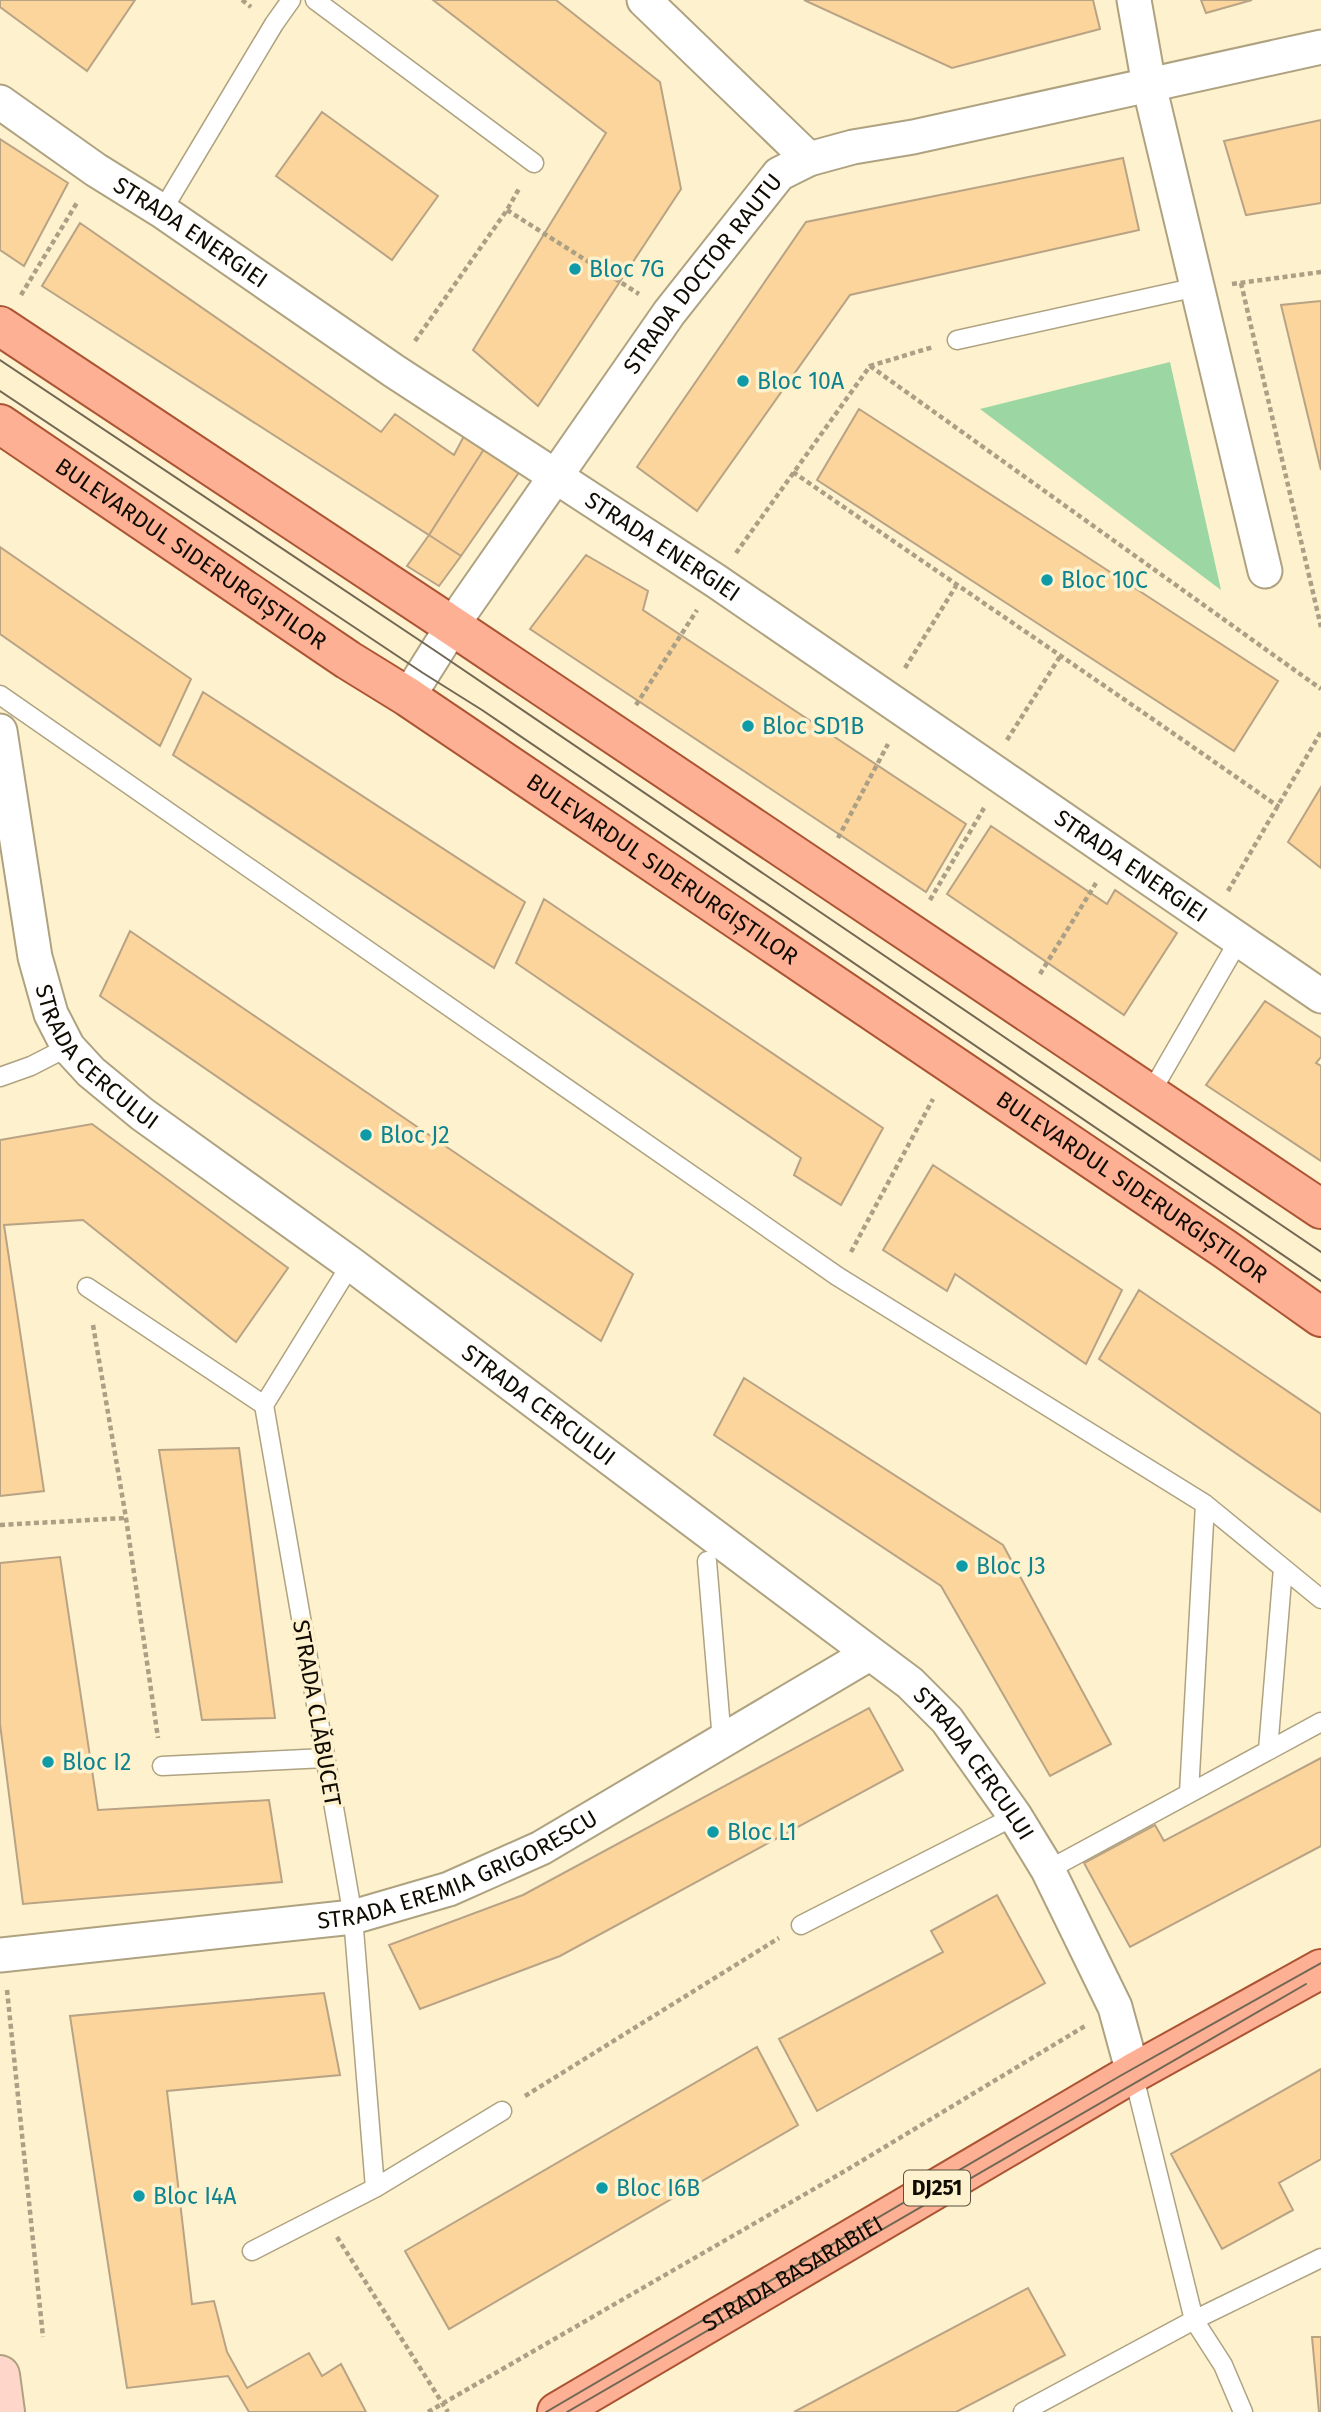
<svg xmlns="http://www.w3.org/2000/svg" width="1321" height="2412" viewBox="0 0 1321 2412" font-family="'Fira Sans',sans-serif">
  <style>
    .green { fill: #9bd6a3 }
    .building { fill: #fcd59d; stroke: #b9a385; stroke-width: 2 }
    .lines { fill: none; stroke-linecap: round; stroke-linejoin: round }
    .service-casing { stroke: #aea280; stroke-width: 21 }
    .minor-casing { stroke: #aea280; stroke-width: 37 }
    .secondary-casing { stroke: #aea280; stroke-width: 42 }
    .primary-casing { stroke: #ab5433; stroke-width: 42 }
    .path { stroke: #aba085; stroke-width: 4.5; stroke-dasharray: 5 3.5; stroke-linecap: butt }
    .service { stroke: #fff; stroke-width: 18 }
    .minor { stroke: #fff; stroke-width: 33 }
    .secondary { stroke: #ffd7ca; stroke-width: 38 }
    .primary { stroke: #feb095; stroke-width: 38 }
    .tram { stroke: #716854; stroke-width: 2 }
    .culture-dot { fill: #0f9aa8; stroke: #fef1cd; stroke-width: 2.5 }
    .labels { text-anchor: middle; stroke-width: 7; stroke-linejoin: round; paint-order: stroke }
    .shield { fill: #fef1cd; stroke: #58513f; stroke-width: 2 }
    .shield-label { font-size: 21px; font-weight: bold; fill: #110c02 }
    .street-label { font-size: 23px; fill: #110c02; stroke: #fef1cd }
    .culture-label { font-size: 23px; fill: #0d838f; stroke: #fef1cd; text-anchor: start }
  </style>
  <rect width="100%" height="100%" fill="#fef1cd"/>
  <path class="green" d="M1170 362 1221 590 980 409Z"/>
  <path class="building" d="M0 0H135L87 71 0 7Z
    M433 0H556L660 82 681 189 538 406 473 350 606 133Z
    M804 0H1093L1100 29 952 68Z
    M1201 0H1252L1206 13Z
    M322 112 438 196 392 260 276 176Z
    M1321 120V203L1246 215 1224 141Z
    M0 139 68 183 24 266 0 250Z
    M1123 158 1139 230 850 295 697 511 637 467 806 222Z
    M80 223 381 432 395 414 454 455 464 436 486 446 429 535 42 286Z
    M1321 301V470L1281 305Z
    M859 409 1278 681 1234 751 817 480Z
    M486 446 520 471 461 556 429 535Z
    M429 535 461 556 439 586 407 566Z
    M0 547 191 679 160 746 0 634Z
    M586 555 648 591 643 610 966 824 926 892 530 629Z
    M203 692 525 902 494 968 173 755Z
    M1321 787V868L1288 842Z
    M991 826 1107 904 1115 890 1177 933 1124 1015 947 894Z
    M544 899 883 1128 841 1205 794 1175 801 1158 516 963Z
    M130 931 633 1274 601 1341 100 996Z
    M1265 1001 1321 1038V1057L1316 1063 1321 1066V1161L1206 1085Z
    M92 1124 288 1268 236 1342 83 1220 4 1225 44 1491 0 1496V1140Z
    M933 1165 1122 1290 1086 1364 955 1274 947 1291 883 1250Z
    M1139 1290 1321 1414V1512L1099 1359Z
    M744 1378 1003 1545 1111 1744 1050 1776 941 1586 714 1435Z
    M239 1448 275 1718 202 1720 159 1450Z
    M60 1557 98 1810 269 1800 282 1882 23 1904 0 1724V1563Z
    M869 1708 903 1770 560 1956 420 2009 389 1945 523 1895Z
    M1321 1758V1846L1130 1947 1084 1863 1155 1825 1164 1841Z
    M997 1895 1045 1983 817 2111 779 2039 943 1952 931 1931Z
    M324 1993 340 2075 167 2091 192 2304 214 2301 227 2352 247 2388 309 2353 322 2376 341 2364 366 2412H249L228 2376 127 2388 70 2016Z
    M757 2047 798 2125 449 2329 405 2251Z
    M1321 2069V2159L1279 2183 1293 2210 1222 2249 1171 2154Z
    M1028 2288 1065 2355 956 2412H794Z
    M1312 2337H1321V2412H1319Z"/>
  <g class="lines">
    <g class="service-casing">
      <path id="service" d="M315 0 534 163
        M162 211 274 24 291 0
        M957 340 1197 287
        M0 695 837 1276 1205 1504 1321 1599
        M0 1077 31 1066 68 1047
        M1150 1094 1239 940
        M351 1264 264 1405 353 1917 375 2188
        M87 1287 264 1405
        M707 1561 722 1741
        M1268 1750 1283 1568
        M162 1766 325 1758
        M1189 1793 1205 1504
        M1048 1870 1321 1722
        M801 1925 1015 1816
        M1133 2073 1194 2320 1321 2258
        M252 2251 375 2188 502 2111
        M1023 2412 1194 2320 1223 2365 1243 2412"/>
    </g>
    <g class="minor-casing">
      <g id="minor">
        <path d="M644 0 809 159"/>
        <path d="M1134 0 1149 85 1265 571"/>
        <path id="s1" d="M0 102 96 170 162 211 394 371 716 581 1321 996"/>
        <path id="s2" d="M408 697 464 608 669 313 779 174 809 159 853 147 913 137 1321 47"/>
        <path id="s3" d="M0 731 35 957 51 1014 68 1047 91 1072 142 1114 351 1264 910 1683 947 1720 1015 1816 1048 1870 1115 2007 1133 2073"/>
        <path id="s4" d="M0 1955 353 1917 449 1889 541 1848 869 1654"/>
      </g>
    </g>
    <g class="secondary-casing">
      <path id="secondary" d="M0 2375 5 2412"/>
    </g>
    <g class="primary-casing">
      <g id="primary">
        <path d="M0 326 454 627 1321 1209"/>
        <path id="s5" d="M0 424 348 660 408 697 1225 1249 1321 1317"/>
        <path id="s6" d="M557 2412 1133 2073 1321 1969"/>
      </g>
    </g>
    <path class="path" d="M242 0 251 7
      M507 210 639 294
      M1241 283 1321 627
      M1232 284 1321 272
      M21 295 78 201
      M415 341 507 210 520 187
      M870 366 1321 689
      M793 472C955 584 1118 694 1279 807
      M736 553 870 366 933 347
      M905 668 956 586
      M636 705 697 610
      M1007 740 1061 655
      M838 838 888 744
      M1228 891 1321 732
      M930 900 984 808
      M1040 974 1096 883
      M851 1252 933 1099
      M93 1325 126 1518 158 1738
      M0 1525 126 1518
      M7 1990 43 2337
      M525 2096 779 1938
      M337 2237 448 2412
      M428 2412 845 2171 1085 2026"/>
    <use href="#service" class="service"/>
    <use href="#minor" class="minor"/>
    <use href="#secondary" class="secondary"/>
    <use href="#primary" class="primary"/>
    <path class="tram" d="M0 360 437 652 1321 1252
      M0 391 423 673 482 710 1321 1281
      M546 2412 1120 2076 1321 1963
      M567 2412 1306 1984"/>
  </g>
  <g class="culture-dot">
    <circle cx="575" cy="269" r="7"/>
    <circle cx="743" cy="381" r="7"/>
    <circle cx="1047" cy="580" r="7"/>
    <circle cx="748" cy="726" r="7"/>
    <circle cx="366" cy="1135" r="7"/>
    <circle cx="962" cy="1566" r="7"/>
    <circle cx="48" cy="1762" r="7"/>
    <circle cx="713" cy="1832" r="7"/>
    <circle cx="602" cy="2188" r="7"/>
    <circle cx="139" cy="2196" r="7"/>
  </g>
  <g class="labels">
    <rect class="shield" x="904" y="2170.5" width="66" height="35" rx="5"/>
    <g class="shield-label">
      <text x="937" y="2195">DJ251</text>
    </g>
    <g class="street-label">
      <text dy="8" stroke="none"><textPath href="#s1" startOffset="231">STRADA ENERGIEI</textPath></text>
      <text dy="8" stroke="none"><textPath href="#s2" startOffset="516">STRADA DOCTOR RAUTU</textPath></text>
      <text dy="8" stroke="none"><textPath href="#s1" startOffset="798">STRADA ENERGIEI</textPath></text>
      <text dy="8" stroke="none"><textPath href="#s5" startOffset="231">BULEVARDUL SIDERURGIȘTILOR</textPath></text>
      <text dy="8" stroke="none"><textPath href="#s1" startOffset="1365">STRADA ENERGIEI</textPath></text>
      <text dy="8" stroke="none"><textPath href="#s5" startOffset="798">BULEVARDUL SIDERURGIȘTILOR</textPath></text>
      <text dy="8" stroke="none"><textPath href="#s3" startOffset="350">STRADA CERCULUI</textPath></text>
      <text dy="8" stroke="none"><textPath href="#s5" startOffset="1365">BULEVARDUL SIDERURGIȘTILOR</textPath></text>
      <text dy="8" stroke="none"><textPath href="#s3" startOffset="917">STRADA CERCULUI</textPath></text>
      <text transform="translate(317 1713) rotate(80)" y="8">STRADA CLĂBUCET</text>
      <text dy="8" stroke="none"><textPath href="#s3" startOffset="1484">STRADA CERCULUI</textPath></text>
      <text dy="8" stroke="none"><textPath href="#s4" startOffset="469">STRADA EREMIA GRIGORESCU</textPath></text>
      <text dy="8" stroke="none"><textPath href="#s6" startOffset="273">STRADA BASARABIEI</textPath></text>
    </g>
    <g class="culture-label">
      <text x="589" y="277">Bloc 7G</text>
      <text x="757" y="389">Bloc 10A</text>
      <text x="1061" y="588">Bloc 10C</text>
      <text x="762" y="734">Bloc SD1B</text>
      <text x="380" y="1143">Bloc J2</text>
      <text x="976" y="1574">Bloc J3</text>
      <text x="62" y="1770">Bloc I2</text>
      <text x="727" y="1840">Bloc L1</text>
      <text x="616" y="2196">Bloc I6B</text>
      <text x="153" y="2204">Bloc I4A</text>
    </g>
  </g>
</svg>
